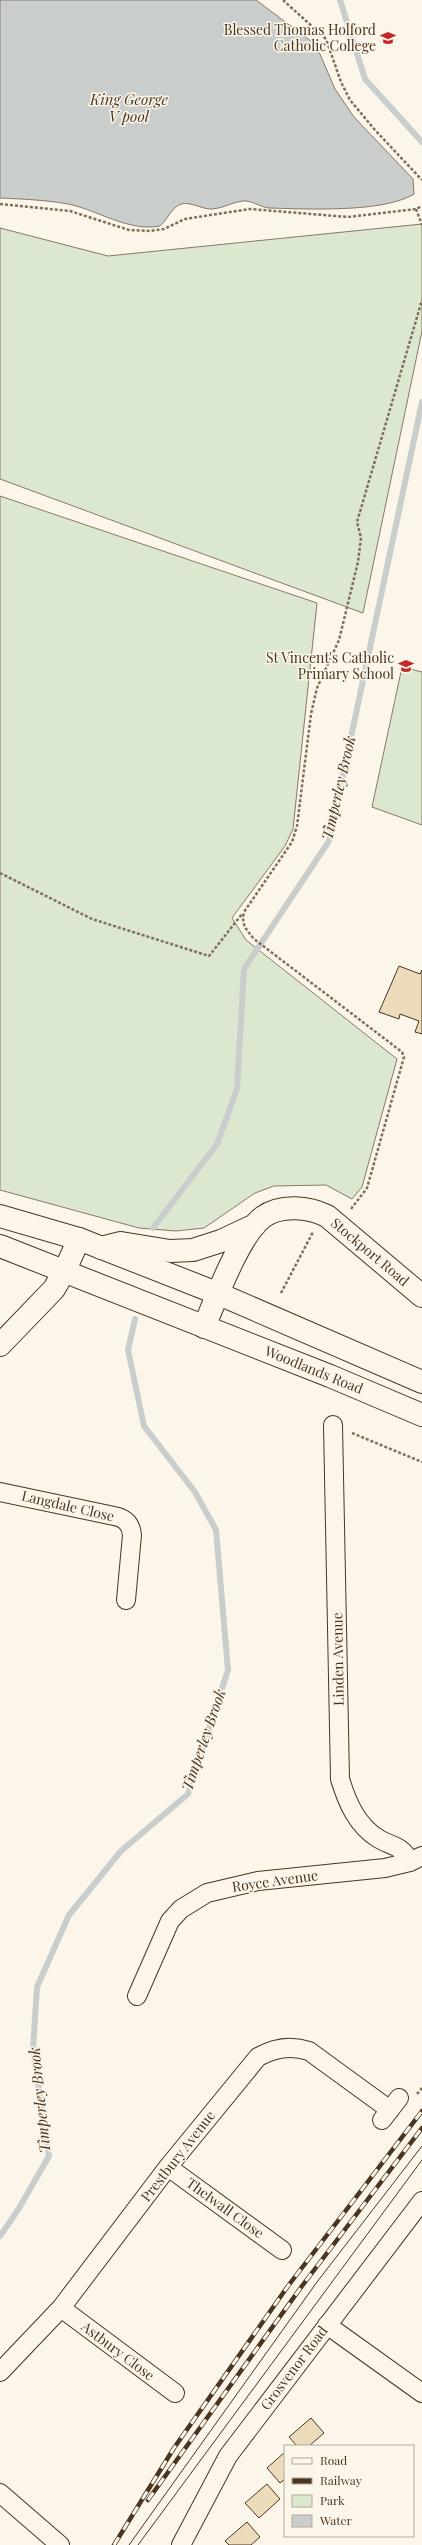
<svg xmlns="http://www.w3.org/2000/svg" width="422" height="2545" viewBox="0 0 422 2545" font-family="'Playfair Display',serif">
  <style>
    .green { fill: #dce7d0; stroke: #887966 }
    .water { fill: #c9cecd; stroke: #887966 }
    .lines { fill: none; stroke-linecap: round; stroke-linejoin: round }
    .stream { stroke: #c9cecd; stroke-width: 6 }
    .building { fill: #ecdcbc; stroke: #4a3520 }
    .minor-casing { stroke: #4a3520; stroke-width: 20 }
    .tertiary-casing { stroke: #4a3520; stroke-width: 24 }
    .primary-casing { stroke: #4a3520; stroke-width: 24 }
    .trunk-casing { stroke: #4a3520; stroke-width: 24 }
    .path { stroke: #7f6f5c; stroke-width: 2.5; stroke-dasharray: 3 2; stroke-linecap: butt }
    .minor { stroke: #fbf6e9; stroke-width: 18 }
    .tertiary { stroke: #fbf6e9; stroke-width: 22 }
    .primary { stroke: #fbf6e9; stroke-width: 22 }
    .trunk { stroke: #fbf6e9; stroke-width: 22 }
    .tram { stroke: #4a3520; stroke-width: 1 }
    .rail-casing { stroke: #4a3520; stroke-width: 4.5 }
    .rail { stroke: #fbf6e9; stroke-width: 3; stroke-dasharray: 9; stroke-linecap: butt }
    .labels { text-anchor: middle; stroke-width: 3; stroke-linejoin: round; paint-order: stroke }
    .poi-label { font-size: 14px; fill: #4a3520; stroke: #fbf6e9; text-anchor: end }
    .street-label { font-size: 14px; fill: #4a3520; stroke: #fbf6e9 }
    .water-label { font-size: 15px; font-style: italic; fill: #4a3520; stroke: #fbf6e9 }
  </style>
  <rect width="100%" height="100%" fill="#fbf6e9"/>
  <path class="green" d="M422 224V331L363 613 0 479V228L108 256Z
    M0 496 317 603 293 829 285 846 232 918 246 940 397 1059 362 1187 352 1199 326 1185 274 1186 255 1193 204 1228 176 1231 139 1228 0 1190Z
    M402 667 422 672V825L372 807Z"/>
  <path class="water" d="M0 0H256L316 45 335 89 354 117 413 179 414 194C384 213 305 209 269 208 260 207 251 200 243 201 232 202 224 208 213 209 203 210 190 201 181 204 171 208 168 219 160 226 128 232 98 210 68 204 46 200 22 199 0 198Z"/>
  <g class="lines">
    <path class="stream" d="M340 0 365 79 422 142
      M153 1228 217 1144 237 1089 244 969 329 841 422 402
      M0 2236 18 2210 49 2156 33 2049 37 1987 69 1915 121 1851 188 1794 228 1670 216 1530 195 1492 144 1426 128 1350 135 1319"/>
  </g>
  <path class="building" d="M399 966 420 974 422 970V1034L415 1032 419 1021 400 1014 399 1019 379 1012Z
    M311 2418 324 2433 309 2446H297L289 2437Z
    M285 2452V2479L280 2483 267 2468Z
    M267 2484 280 2499 259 2518 245 2503Z
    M247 2522 260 2537 251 2545H229L225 2541Z"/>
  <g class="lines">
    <g class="minor-casing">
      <path id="minor" d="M333 1425 340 1779C347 1802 357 1826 379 1839 393 1847 402 1845 410 1862
        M0 1492 114 1516C125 1518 131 1524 132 1535L126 1600
        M137 1996 170 1921 181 1909 207 1893 258 1881 385 1868 410 1862 422 1856
        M382 2120 399 2098
        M168 2167 282 2250
        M61 2308 175 2393
        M327 2325 422 2393
        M0 2372 61 2308 168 2167 258 2057C274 2048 291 2045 309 2051L390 2110
        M0 2493 60 2545
        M181 2545 228 2456 422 2201"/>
    </g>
    <g class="tertiary-casing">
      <path id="tertiary" d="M0 1345 54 1289 65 1270 79 1239"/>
    </g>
    <g class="primary-casing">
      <path id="primary" d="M101 1248 121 1243 170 1251 193 1250 221 1241 255 1225
        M204 1327C216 1299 239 1235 263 1217 281 1204 309 1207 327 1216L422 1296"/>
    </g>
    <g class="trunk-casing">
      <path id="trunk" d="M0 1216 79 1239 219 1294 422 1382
        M0 1246 330 1376 422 1415"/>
    </g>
    <path class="path" d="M283 0 326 39 341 82 350 100 375 130 422 180
      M0 204 70 211 129 230 150 231 164 229 185 219 250 209 348 217 416 209 422 206
      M416 209 422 225
      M0 873 92 919 209 956 242 914
      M351 1209 367 1188 404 1057 402 1052 254 939C246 929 241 925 244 912L292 842 297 826 311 714 317 688 339 640 358 562 361 538 357 522 422 300
      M281 1293 313 1232
      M352 1433 422 1462
      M417 2094 422 2088"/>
    <use href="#minor" class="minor"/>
    <use href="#tertiary" class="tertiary"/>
    <use href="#primary" class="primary"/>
    <use href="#trunk" class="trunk"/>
    <path class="tram" d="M129 2545 317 2282 422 2146
      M138 2545 422 2160"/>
    <g class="rail-casing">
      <path id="rail" d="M148 2500 302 2286 422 2128
        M114 2545 174 2448 288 2286 422 2111"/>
    </g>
    <use href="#rail" class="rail"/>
  </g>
  <defs>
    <g id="school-bare" transform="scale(1.2)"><path d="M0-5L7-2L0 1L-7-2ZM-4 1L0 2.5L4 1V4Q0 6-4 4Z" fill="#c62828" stroke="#fbf6e9" stroke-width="2.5" paint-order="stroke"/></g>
  </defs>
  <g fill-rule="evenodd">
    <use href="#school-bare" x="388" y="38"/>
    <use href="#school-bare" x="406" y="666"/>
  </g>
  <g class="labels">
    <g class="poi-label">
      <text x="376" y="35">Blessed Thomas Holford<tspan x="376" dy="16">Catholic College</tspan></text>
      <text x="394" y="663">St Vincent's Catholic<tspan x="394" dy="16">Primary School</tspan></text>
    </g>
    <g class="street-label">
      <text transform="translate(370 1252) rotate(40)" y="5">Stockport Road</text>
      <text transform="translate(314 1370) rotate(22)" y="5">Woodlands Road</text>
      <text transform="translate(68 1506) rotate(13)" y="5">Langdale Close</text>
      <text transform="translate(338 1659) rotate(-91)" y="5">Linden Avenue</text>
      <text transform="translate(275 1881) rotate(-8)" y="5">Royce Avenue</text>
      <text transform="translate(178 2156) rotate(-52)" y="5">Prestbury Avenue</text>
      <text transform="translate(225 2208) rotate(36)" y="5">Thelwall Close</text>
      <text transform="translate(118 2351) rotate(37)" y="5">Astbury Close</text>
      <text transform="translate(294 2368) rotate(-53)" y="5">Grosvenor Road</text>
    </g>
    <g class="water-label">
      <text x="129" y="105">King George<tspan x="129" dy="17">V pool</tspan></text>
      <text transform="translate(339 788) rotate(-77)" y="5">Timperley Brook</text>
      <text transform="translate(204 1740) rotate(-71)" y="5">Timperley Brook</text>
      <text transform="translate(40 2100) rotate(-96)" y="5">Timperley Brook</text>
    </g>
  </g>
  <rect x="284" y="2445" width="130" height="92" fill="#fbf6e9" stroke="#b4a999"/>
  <rect x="292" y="2458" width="20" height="6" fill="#fbf6e9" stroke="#b4a999"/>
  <text x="320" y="2465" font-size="12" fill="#4a3520">Road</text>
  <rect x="292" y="2478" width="20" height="6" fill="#4a3520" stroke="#b4a999"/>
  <text x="320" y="2485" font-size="12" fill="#4a3520">Railway</text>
  <rect x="292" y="2495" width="20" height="12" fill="#dce7d0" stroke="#b4a999"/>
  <text x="320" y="2505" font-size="12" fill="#4a3520">Park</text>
  <rect x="292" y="2515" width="20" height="12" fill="#c9cecd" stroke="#b4a999"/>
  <text x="320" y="2525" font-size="12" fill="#4a3520">Water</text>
</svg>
